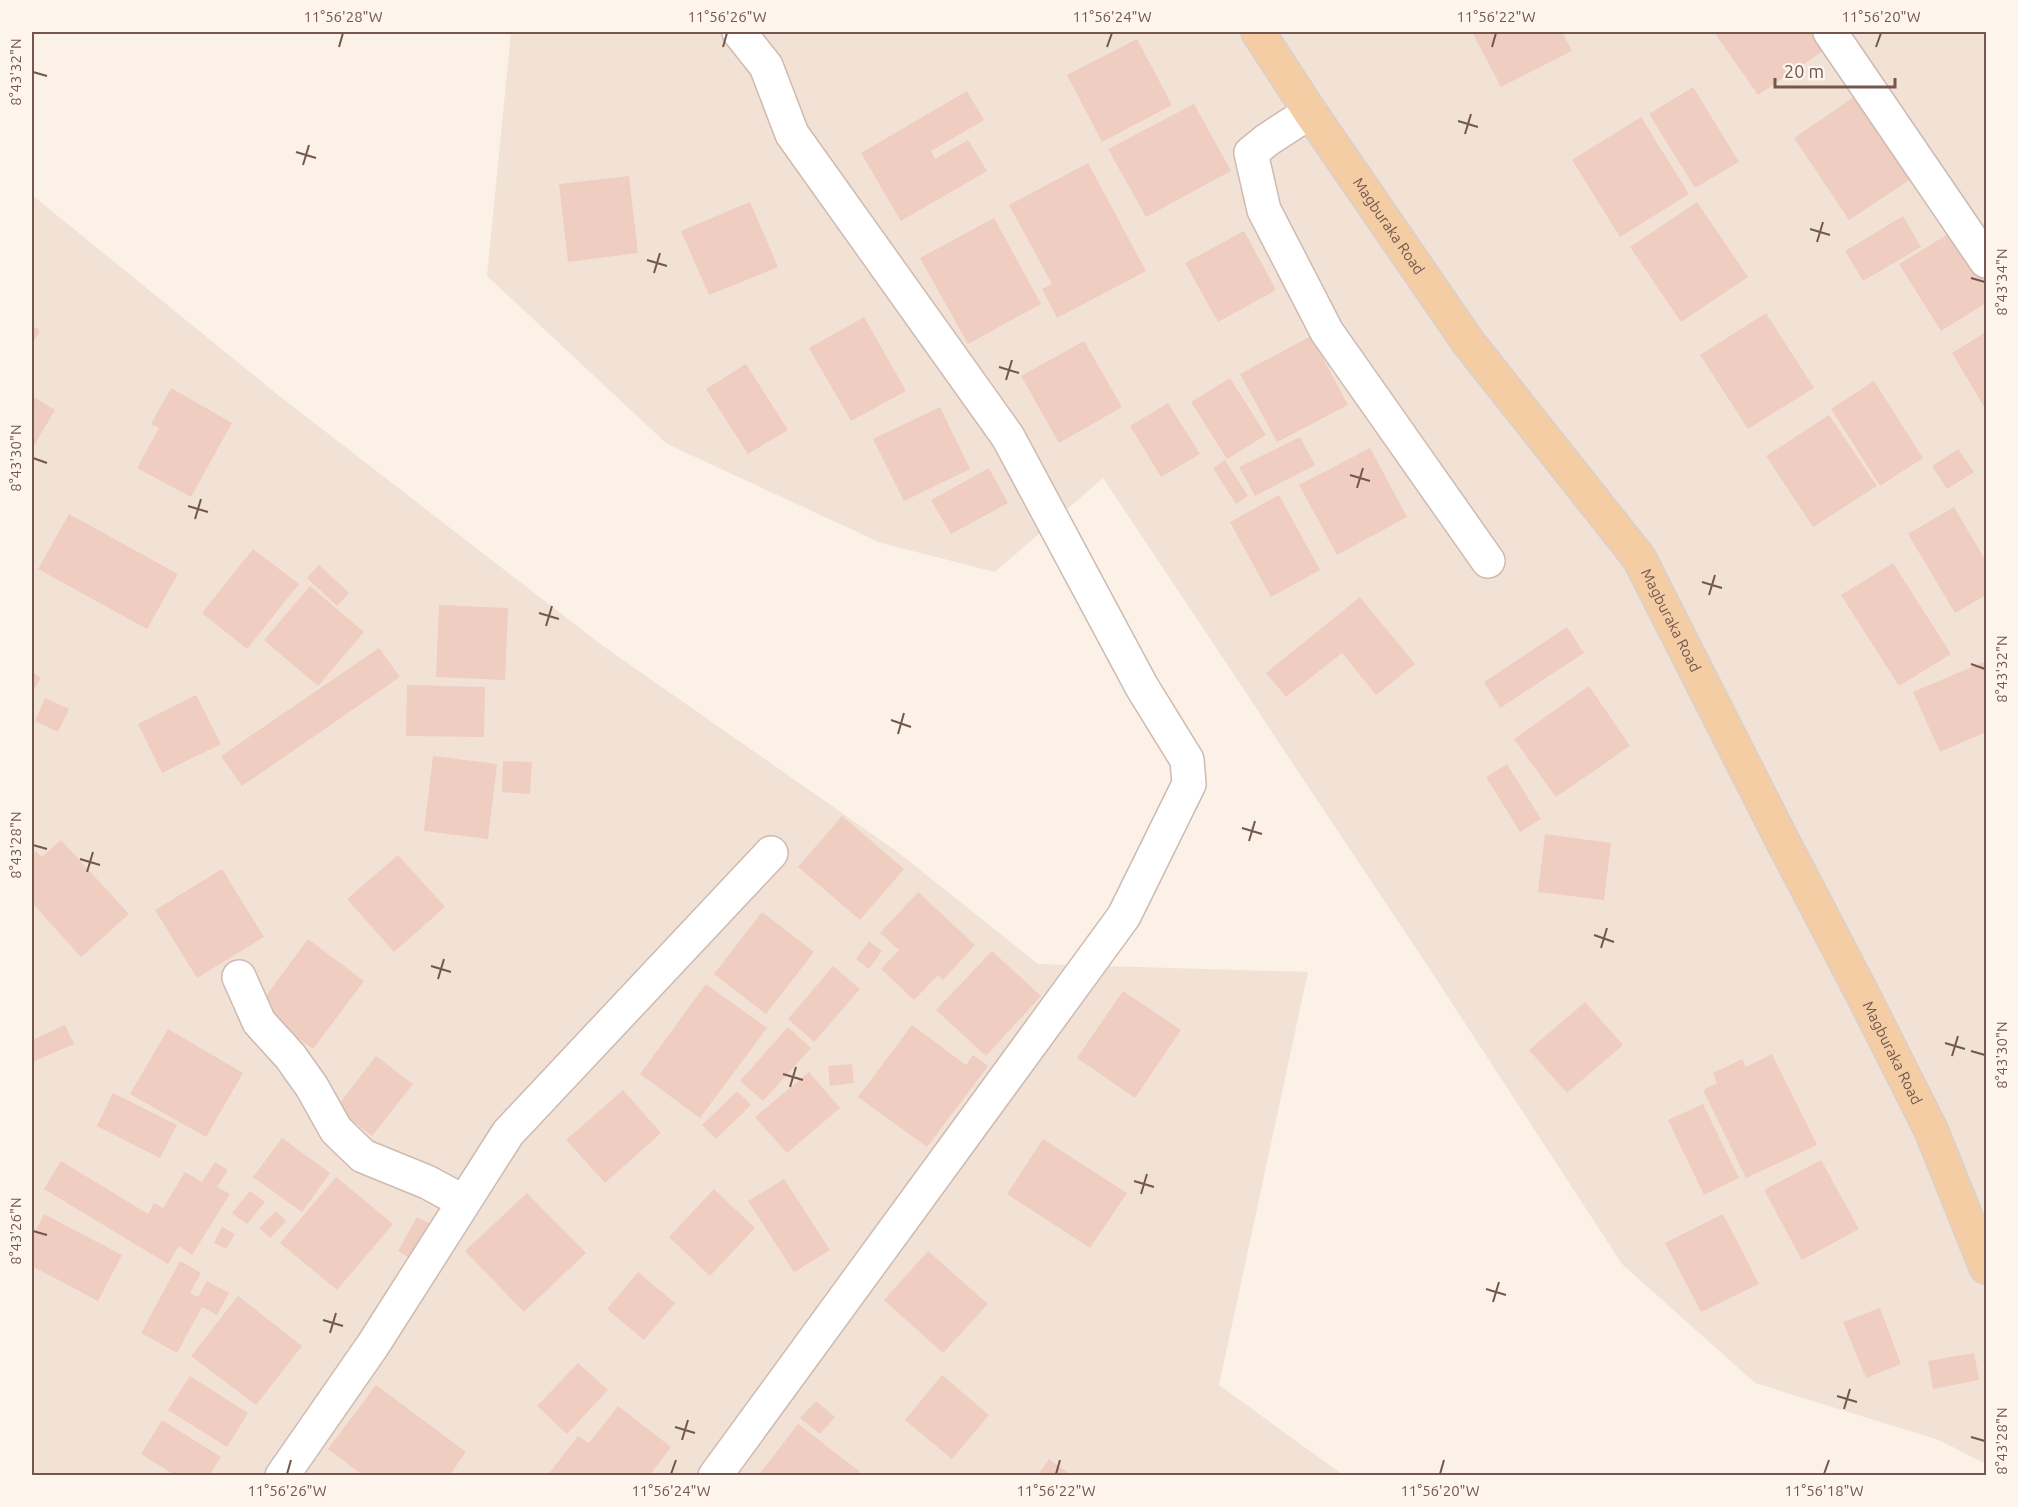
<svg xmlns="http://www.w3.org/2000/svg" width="2018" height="1507" viewBox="0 0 2018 1507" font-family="Ubuntu,sans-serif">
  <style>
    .residential { fill: #f2e2d5 }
    .building { fill: #efcdc0 }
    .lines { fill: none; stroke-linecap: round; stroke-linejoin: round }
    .minor-casing { stroke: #cebab0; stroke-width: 36 }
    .primary-casing { stroke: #d8d0cd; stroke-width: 36 }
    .minor { stroke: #fff; stroke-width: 33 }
    .primary { stroke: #f5cda4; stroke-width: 33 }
    .ticks { fill: none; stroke: #73564d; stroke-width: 2 }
    .labels { text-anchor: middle; stroke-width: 4.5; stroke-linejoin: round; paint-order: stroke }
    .street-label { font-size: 15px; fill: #73564d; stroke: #fef5ed }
    .neatline { fill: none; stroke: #73564d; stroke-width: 2 }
    .ticks-label { font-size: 15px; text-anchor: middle; fill: #73564d }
  </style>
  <rect width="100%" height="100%" fill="#fbf1e7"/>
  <path class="residential" d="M511 32H1986V1464L1939 1440 1755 1383 1622 1264 1429 968 1103 478 995 572 881 543 667 444 487 276Z
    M32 195 278 395 603 646 895 850 1038 964 1308 972 1219 1385 1343 1475H32Z"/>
  <path class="building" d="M1472 32H1562L1572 51 1501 87Z
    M1714 32H1823L1832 45 1758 95Z
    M1137 39 1172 105 1102 142 1067 75Z
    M1693 87 1739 162 1695 188 1649 114Z
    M1867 88 1923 171 1849 220 1794 138Z
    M967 91 984 120 931 151 935 159 968 140 987 171 901 221 861 153Z
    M1194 104 1231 171 1146 217 1108 149Z
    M1641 117 1689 194 1620 237 1572 160Z
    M1088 163 1146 271 1057 318 1042 289 1052 284 1009 205Z
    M629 176 638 253 568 262 559 184Z
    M750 202 778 267 709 295 681 231Z
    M1697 202 1748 277 1681 322 1630 247Z
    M1903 216 1921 247 1863 281 1845 251Z
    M994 218 1041 304 968 344 920 258Z
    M1958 228 1986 273V303L1941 331 1899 264Z
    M1244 231 1276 290 1218 322 1185 263Z
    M1766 313 1814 388 1748 429 1700 355Z
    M864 317 906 391 851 421 809 348Z
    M32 325 40 331 32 344Z
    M1986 332V410L1952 353Z
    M1311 336 1348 405 1277 442 1240 374Z
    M1084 341 1122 407 1059 443 1021 376Z
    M746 364 788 430 748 454 706 389Z
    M1230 378 1266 435 1227 459 1191 402Z
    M1874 381 1923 458 1880 486 1831 409Z
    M171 388 232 423 191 497 137 468 159 428 151 424Z
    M32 396 55 410 32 449Z
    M1168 403 1200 454 1161 477 1130 426Z
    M940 407 970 469 904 501 873 439Z
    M1829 415 1877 486 1813 527 1766 456Z
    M1300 437 1315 465 1255 496 1239 467Z
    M1370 448 1407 517 1337 555 1299 485Z
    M1958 449 1974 472 1947 489 1932 466Z
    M1225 460 1248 496 1236 504 1213 468Z
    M989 468 1008 503 951 534 931 500Z
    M1279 495 1320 570 1271 597 1230 522Z
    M1954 507 1986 561V595L1955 613 1908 534Z
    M69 514 178 574 147 629 38 569Z
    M253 549 299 584 247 649 202 613Z
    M1893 563 1951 654 1899 686 1841 595Z
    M319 565 349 593 337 606 307 578Z
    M310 586 364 632 318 686 264 640Z
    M1360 597 1415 664 1376 695 1342 653 1286 697 1266 673Z
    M439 605 508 608 505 680 436 677Z
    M1567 627 1584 653 1500 708 1484 682Z
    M379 648 400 677 242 786 221 756Z
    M1986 661V732L1940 752 1913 692Z
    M32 672 41 678 32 692Z
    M407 685 485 687 484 737 406 736Z
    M1589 686 1630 746 1556 797 1514 739Z
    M196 695 221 744 162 773 138 724Z
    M45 698 69 709 58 732 35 721Z
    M433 756 497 764 488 839 424 831Z
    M503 761 532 762 530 794 502 792Z
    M1507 764 1541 819 1520 832 1486 777Z
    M842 816 904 869 860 920 798 867Z
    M1545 834 1611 843 1604 900 1538 892Z
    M61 840 129 914 81 957 32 903V856L36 851 42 857Z
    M398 855 445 907 394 952 347 899Z
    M222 869 264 937 197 978 155 910Z
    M918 892 975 945 943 980 938 975 914 1000 881 969 899 950 880 933Z
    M762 912 814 952 766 1014 714 974Z
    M308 939 364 981 313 1049 257 1008Z
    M869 941 882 951 869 969 856 959Z
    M992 951 1041 996 986 1056 936 1010Z
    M833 966 860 989 814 1042 788 1019Z
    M706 984 767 1028 700 1118 640 1074Z
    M1123 991 1181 1030 1135 1098 1077 1058Z
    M1585 1002 1623 1045 1567 1093 1529 1050Z
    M65 1025 74 1044 32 1062V1040Z
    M912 1025 966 1065 973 1055 988 1066 927 1147 858 1097Z
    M788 1027 811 1048 763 1101 740 1081Z
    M168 1029 243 1073 206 1137 130 1094Z
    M1772 1054 1817 1145 1746 1178 1703 1090 1717 1083 1713 1073 1742 1059 1746 1067Z
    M376 1056 413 1084 372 1136 336 1108Z
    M852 1064 854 1083 830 1086 828 1066Z
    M809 1072 840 1108 787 1153 755 1117Z
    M623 1090 661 1133 605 1183 566 1140Z
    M737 1091 751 1105 716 1139 702 1125Z
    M113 1093 177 1125 160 1158 97 1126Z
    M1703 1104 1739 1178 1704 1195 1668 1120Z
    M282 1138 330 1173 302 1212 253 1177Z
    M1043 1139 1127 1193 1090 1248 1007 1194Z
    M1821 1160 1859 1229 1802 1260 1764 1190Z
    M61 1161 148 1214 154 1203 163 1208 185 1172 202 1182 215 1162 228 1170 217 1187 230 1194 192 1255 179 1246 168 1264 44 1189Z
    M336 1177 393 1224 337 1290 280 1243Z
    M784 1179 830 1250 794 1272 748 1201Z
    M714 1189 755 1228 710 1276 669 1237Z
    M250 1191 265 1202 247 1224 232 1213Z
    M527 1193 586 1253 524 1312 465 1251Z
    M276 1211 286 1221 270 1238 259 1228Z
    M44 1214 122 1255 98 1301 32 1266V1238Z
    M1723 1214 1759 1284 1701 1312 1665 1243Z
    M417 1217 434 1226 415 1261 398 1251Z
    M222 1227 235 1234 226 1249 214 1243Z
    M928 1251 988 1304 943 1353 884 1300Z
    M180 1261 201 1273 190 1293 198 1297 207 1281 229 1293 217 1315 202 1307 177 1353 141 1333Z
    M638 1272 675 1303 644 1340 607 1309Z
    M238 1296 302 1346 256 1405 191 1356Z
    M1880 1308 1901 1364 1866 1378 1843 1322Z
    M1974 1353 1979 1380 1933 1389 1928 1361Z
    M578 1363 608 1390 567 1434 537 1406Z
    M942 1375 989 1415 952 1459 905 1420Z
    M190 1376 248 1413 227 1447 168 1410Z
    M376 1385 466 1452 449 1476H364L328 1449Z
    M816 1401 835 1417 820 1434 800 1418Z
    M618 1406 671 1447 649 1476H547L578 1436 589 1443Z
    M162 1420 221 1457 209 1476H176L141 1454Z
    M798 1424 859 1471 855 1476H758Z
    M1049 1459 1072 1476H1037Z"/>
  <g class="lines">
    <g class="minor-casing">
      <path id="minor" d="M1830 32 1986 261
        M1310 112 1267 140 1251 153 1264 210 1327 332 1488 561
        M239 977 259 1022 290 1056 312 1087 336 1130 363 1156 427 1182 464 1202
        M282 1476 373 1345 508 1133 771 853
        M715 1476 1124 916 1189 784 1187 760 1142 687 1008 437 792 134 766 66 739 32"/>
    </g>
    <g class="primary-casing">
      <g id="primary">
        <path id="s1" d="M1258 32 1310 112 1468 342 1639 558 1781 838 1862 993 1931 1130 1986 1267"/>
      </g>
    </g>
    <use href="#minor" class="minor"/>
    <use href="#primary" class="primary"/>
  </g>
  <path class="ticks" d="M339 47 343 33M723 47 727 33M1107 47 1112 33M1492 47 1496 33M1876 47 1881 33M33 72 47 76M1458 121 1478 127M1465 134 1471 114M296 152 316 158M303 165 309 145M1810 229 1830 235M1817 242 1823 222M647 260 667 266M654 273 660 253M1971 278 1985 282M999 367 1019 373M1006 380 1012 360M33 458 47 463M1350 475 1370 481M1357 488 1363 468M188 506 208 512M195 519 201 499M1702 582 1722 588M1709 595 1715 575M539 613 559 619M546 626 552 606M1971 664 1985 669M891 720 911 727M898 734 904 713M1242 828 1262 834M1249 841 1255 821M33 845 47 849M80 859 100 865M87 872 93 852M1594 935 1614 942M1601 948 1607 928M431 966 451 972M438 979 444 959M1945 1043 1965 1049M1971 1051 1985 1055M1952 1056 1958 1036M783 1074 803 1080M790 1087 796 1067M1134 1181 1154 1187M1141 1194 1147 1174M33 1231 47 1235M1486 1289 1506 1295M1493 1302 1499 1282M323 1320 343 1326M330 1333 336 1313M1837 1396 1857 1402M1844 1409 1850 1389M675 1427 695 1433M1971 1437 1985 1441M682 1440 688 1420M287 1474 291 1460M671 1474 676 1460M1056 1474 1060 1460M1440 1474 1444 1460M1824 1474 1829 1460"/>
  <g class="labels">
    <g class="street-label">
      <text dy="5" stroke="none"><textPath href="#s1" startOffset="234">Magburaka Road</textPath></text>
      <text dy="5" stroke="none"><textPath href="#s1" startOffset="720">Magburaka Road</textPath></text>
      <text dy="5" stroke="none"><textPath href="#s1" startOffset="1206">Magburaka Road</textPath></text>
    </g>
  </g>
  <rect width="2018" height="1507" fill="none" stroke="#fef5ed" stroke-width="66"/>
  <path d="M1775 78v9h120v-9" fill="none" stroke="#73564d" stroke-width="3"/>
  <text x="1784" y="78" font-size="18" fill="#73564d" stroke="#fef5ed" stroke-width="4.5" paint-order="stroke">20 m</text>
  <rect x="33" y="33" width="1952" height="1441" class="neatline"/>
  <g class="ticks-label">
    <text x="343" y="22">11°56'28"W</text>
    <text x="727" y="22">11°56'26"W</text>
    <text x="1112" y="22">11°56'24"W</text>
    <text x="1496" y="22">11°56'22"W</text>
    <text x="1881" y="22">11°56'20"W</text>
    <text transform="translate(16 72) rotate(-90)" y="5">8°43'32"N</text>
    <text transform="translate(2002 282) rotate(-90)" y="5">8°43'34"N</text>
    <text transform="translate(16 458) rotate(-90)" y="5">8°43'30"N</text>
    <text transform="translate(2002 669) rotate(-90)" y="5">8°43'32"N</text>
    <text transform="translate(16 845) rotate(-90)" y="5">8°43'28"N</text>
    <text transform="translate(2002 1055) rotate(-90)" y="5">8°43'30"N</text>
    <text transform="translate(16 1231) rotate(-90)" y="5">8°43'26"N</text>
    <text transform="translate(2002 1441) rotate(-90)" y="5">8°43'28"N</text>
    <text x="287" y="1496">11°56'26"W</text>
    <text x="671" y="1496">11°56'24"W</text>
    <text x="1056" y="1496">11°56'22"W</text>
    <text x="1440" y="1496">11°56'20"W</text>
    <text x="1824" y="1496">11°56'18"W</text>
  </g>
</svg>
